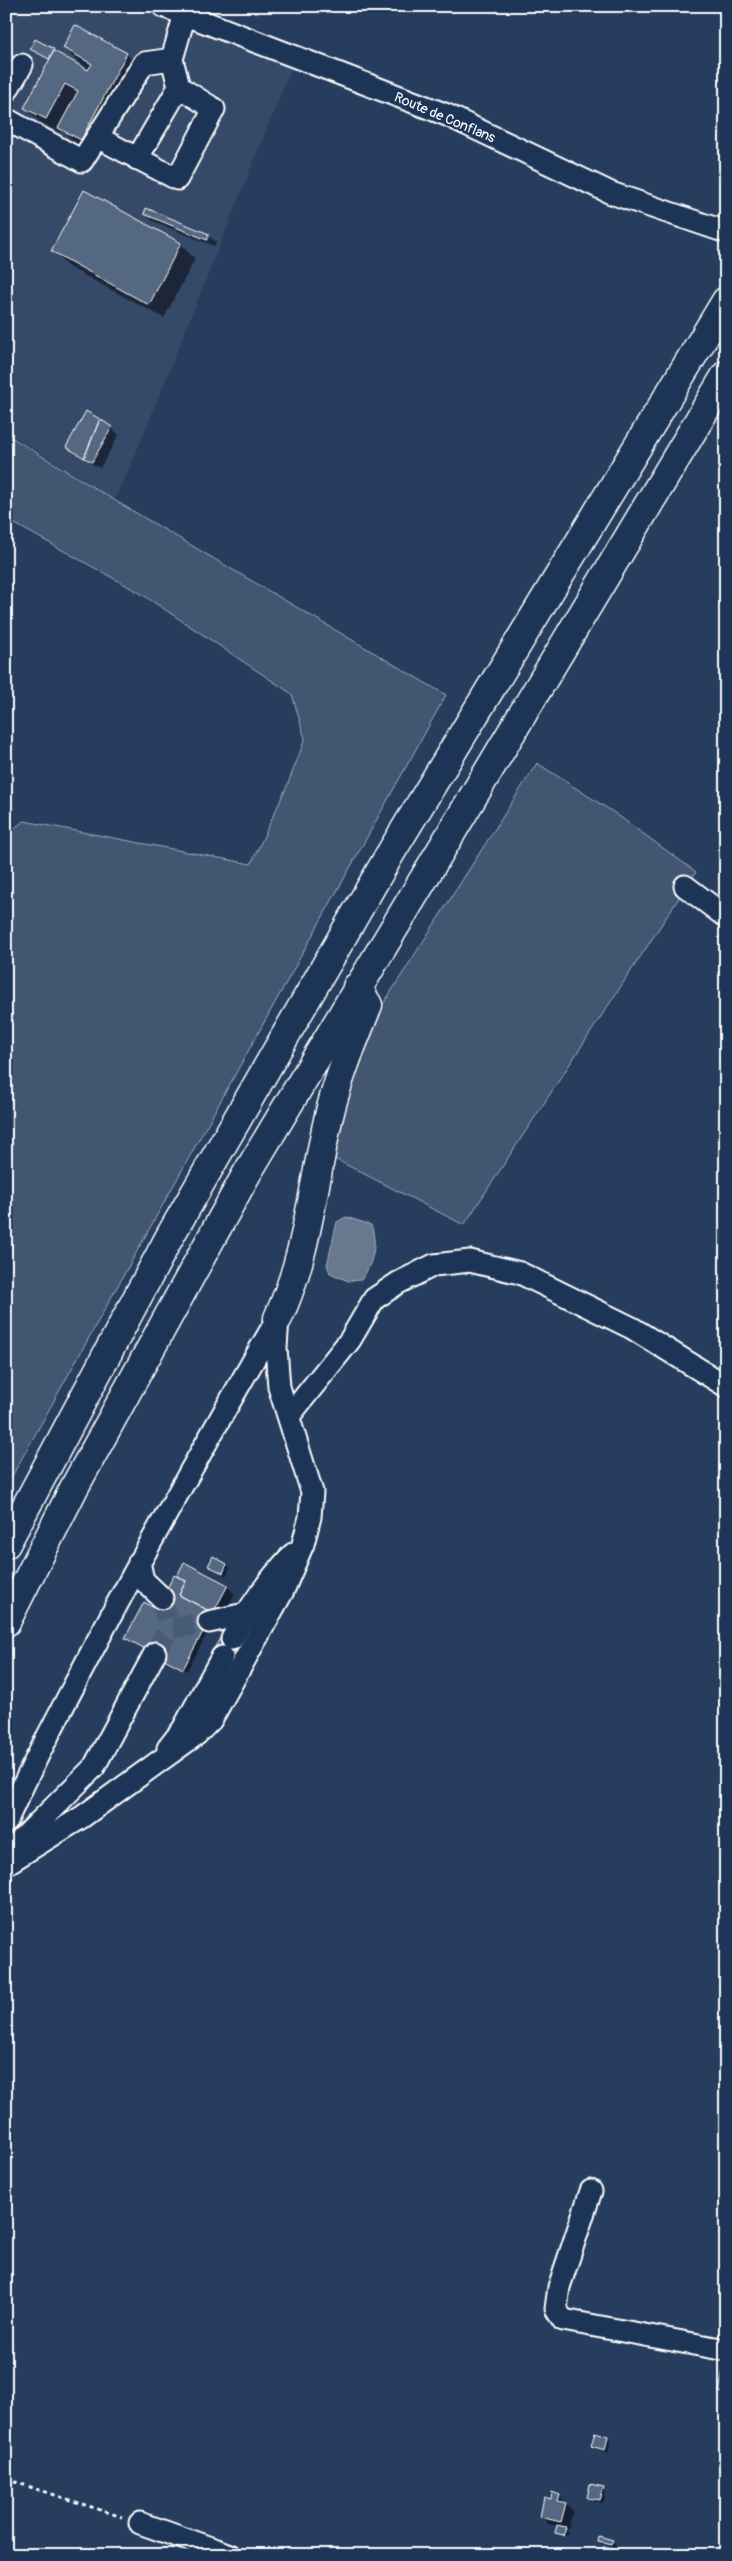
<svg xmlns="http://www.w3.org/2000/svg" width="732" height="2561" viewBox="0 0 732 2561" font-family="Pangolin,sans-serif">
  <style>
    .built { fill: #344a68 }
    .green { fill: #425672; stroke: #a0aab8 }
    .water { fill: #67788e; stroke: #a4aebb }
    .shadow { fill: #0007 }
    .building { fill: #556781; stroke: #fff }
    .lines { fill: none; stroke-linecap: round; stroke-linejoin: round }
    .minor-tunnel { stroke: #475a76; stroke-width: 21; stroke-dasharray: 21 11; stroke-linecap: butt }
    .minor-casing { stroke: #fff; stroke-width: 25 }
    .highway-casing { stroke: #fff; stroke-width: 31 }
    .path { stroke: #fff; stroke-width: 3; stroke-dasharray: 4 4; stroke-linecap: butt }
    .minor { stroke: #1d3557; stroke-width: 21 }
    .highway { stroke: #1d3557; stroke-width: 28 }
    .labels { text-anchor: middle; stroke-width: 4.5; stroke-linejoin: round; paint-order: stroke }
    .street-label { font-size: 14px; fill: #fff; stroke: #1d3557 }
  </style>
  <rect width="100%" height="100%" fill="#263d5e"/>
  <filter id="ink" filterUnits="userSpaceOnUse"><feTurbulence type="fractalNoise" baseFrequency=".02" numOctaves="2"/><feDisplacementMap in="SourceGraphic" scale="10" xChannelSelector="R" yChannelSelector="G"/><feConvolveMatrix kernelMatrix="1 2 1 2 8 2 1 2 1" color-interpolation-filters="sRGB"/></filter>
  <g filter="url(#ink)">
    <path class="built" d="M6 6H163L296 57 132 463 114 500 6 431Z"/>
    <path class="green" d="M6 434 114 500 446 695 6 1487V840L9 832 24 821 251 864 287 786 305 739 292 694 140 593 6 519Z
      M537 763 616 814 696 872 464 1225 331 1157 362 1052 380 1009Z"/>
    <path class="water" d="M346 1217 371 1225C378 1243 373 1264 361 1280L348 1281 330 1273 327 1265 337 1222Z"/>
    <path class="shadow" d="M76 27 127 54 141 69 96 154 74 142 62 130 61 133 40 122 25 108 51 60 32 49 36 41 89 71 90 69 79 63 64 48Z
      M145 214 208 235 216 242 214 246 153 221Z
      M180 244 195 259 164 318 67 266 53 251Z
      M111 428 119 435 100 468 75 454 67 447Z
      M185 1563 227 1586 235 1594 221 1620 216 1617 187 1671 126 1637 157 1610Z
      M227 1565 230 1568 226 1576 209 1566Z
      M608 2437 611 2441 608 2453 592 2446Z
      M603 2488 606 2491 603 2503 592 2501 588 2497Z
      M559 2496 573 2511 568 2529 564 2528 568 2532 567 2535 559 2533V2535L557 2532 558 2526 548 2524 541 2516 551 2501Z
      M598 2540 612 2541 616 2544 614 2547 602 2544Z"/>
    <path class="building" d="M75 25 127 53 81 140 58 128 78 91 65 84 46 119 24 108 54 51 88 70 92 64 63 48Z
      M35 39 54 49 49 59 30 49Z
      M84 190 181 243 149 305 51 251Z
      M146 208 209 234 207 240 144 214Z
      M86 411 100 419 84 458 66 447Z
      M100 419 112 427 92 462 84 458Z
      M213 1556 227 1564 223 1573 208 1566Z
      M184 1562 228 1585 213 1613 179 1595 186 1581 177 1576Z
      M174 1575 186 1581 179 1595 213 1613 183 1669 125 1638 144 1602 156 1609Z
      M223 1633 241 1644 231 1663 212 1652Z
      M723 2370 726 2371V2394L719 2392Z
      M595 2432 608 2436 605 2450 591 2446Z
      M590 2484 604 2487 600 2500 587 2498Z
      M552 2492 560 2495 558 2501 566 2503 561 2522 540 2517 544 2497 551 2499Z
      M557 2525 566 2527 563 2535 555 2533Z
      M598 2536 613 2540 611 2544 597 2541Z
      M604 2546 625 2551 624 2555H601Z"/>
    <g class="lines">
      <path class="minor-tunnel" d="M162 1598 169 1629
        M155 1653 169 1629 209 1622"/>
      <g class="minor-casing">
        <path id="minor" d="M163 6 447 115 611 193 726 232
          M6 92 22 65
          M6 119 82 161 144 63 172 59
          M97 137 177 179 214 109 179 87
          M137 159 179 87 172 59 185 14
          M685 886 726 917
          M290 1415 350 1340 374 1299 398 1283 434 1265 470 1261 520 1273 632 1328 726 1386
          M139 1562 143 1580 162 1598
          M209 1622 245 1614
          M232 1639C249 1607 268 1580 293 1554
          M168 1748 183 1729 222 1657
          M6 1822C32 1764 62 1709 91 1653 150 1541 212 1432 275 1323
          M8 1853 94 1767 155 1653
          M6 1864 82 1817 197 1734 211 1720 283 1591 303 1544 310 1517 312 1492 279 1387 276 1348 278 1318
          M591 2191 559 2287 556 2309 563 2320 726 2350
          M140 2523 230 2555"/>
      </g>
      <g class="highway-casing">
        <path id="highway" d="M278 1318C307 1256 313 1186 328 1120 337 1080 353 1042 368 1005L357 987
          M6 1544 170 1236 390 854 726 301
          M6 1622 75 1486 246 1175 726 375"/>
      </g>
      <path class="path" d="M6 2479 122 2517"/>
      <use href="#minor" class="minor"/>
      <use href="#highway" class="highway"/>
    </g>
  </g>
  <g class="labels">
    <g class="street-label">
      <text transform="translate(445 117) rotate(23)" y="5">Route de Conflans</text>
    </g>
  </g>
  <rect width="732" height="2561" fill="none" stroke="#1d3557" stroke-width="25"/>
  <rect x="12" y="12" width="707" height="2536" fill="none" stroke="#fff" stroke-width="2" filter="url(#ink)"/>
</svg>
